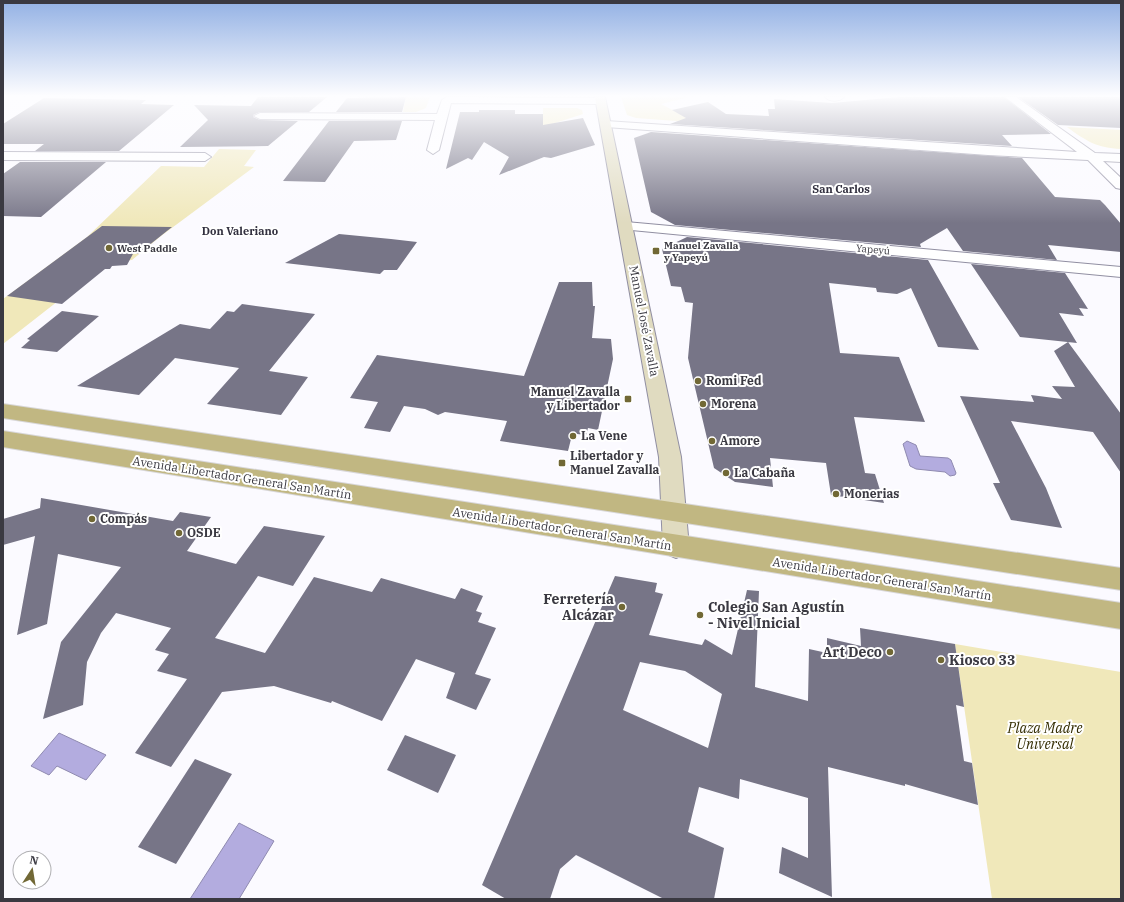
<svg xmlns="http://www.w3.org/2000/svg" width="1124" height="902" viewBox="0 0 1124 902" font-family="'IBM Plex Serif',serif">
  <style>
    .green { fill: #f0e8ba }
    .water { fill: #b3acdf; stroke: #8f8ab0 }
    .building { fill: #777587; fill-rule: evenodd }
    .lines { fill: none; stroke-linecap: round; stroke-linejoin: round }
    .street-casing { stroke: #918fa2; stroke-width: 2 }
    .secondary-casing { stroke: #918fa2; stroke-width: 2 }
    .primary-casing { stroke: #d8d7d9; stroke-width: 2 }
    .street { fill: #fff; fill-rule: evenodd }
    .secondary { fill: #e0dbc0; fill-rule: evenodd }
    .primary { fill: #c1b782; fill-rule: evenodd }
    .poi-dot { fill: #716835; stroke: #fff; stroke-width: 1.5 }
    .labels { text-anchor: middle; stroke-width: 4; stroke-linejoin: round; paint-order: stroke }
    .far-poi-label { font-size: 10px; font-weight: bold; fill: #3a3941; stroke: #fff; text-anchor: start }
    .far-street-label { font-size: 10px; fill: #3a3941; stroke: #fff }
    .far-neighbourhood-label { font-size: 11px; font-weight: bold; fill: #32303f; stroke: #fff }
    .street-label { font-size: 12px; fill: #3a3941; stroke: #fff }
    .poi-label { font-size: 12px; font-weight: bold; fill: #3a3941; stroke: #fff; text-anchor: start }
    .near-poi-label { font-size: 14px; font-weight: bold; fill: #3a3941; stroke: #fff; text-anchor: end }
    .near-park-label { font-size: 14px; font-style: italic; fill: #332c00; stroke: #fff }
  </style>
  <rect width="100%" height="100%" fill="#fbfaff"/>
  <path class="green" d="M406 97H430L426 108 416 112H403Z
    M621 97H689L661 104 684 116 689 122 636 118 627 115Z
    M543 108H577L582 110 583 114 543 127Z
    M1067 127 1121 130V149C1097 148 1086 141 1067 127Z
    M219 149 256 150 244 166 254 167 161 236 132 260 108 262 3 344V299L87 237 161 166 204 167Z
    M955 644 1121 672V899H992Z"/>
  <path class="water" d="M907 441 916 445 920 456 948 458 951 460 956 473 955 475 950 476 945 472 916 469 910 466 903 444Z
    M59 733 106 755 86 780 57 766 49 775 31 766Z
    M239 823 274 841 239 899H190Z"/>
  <path class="building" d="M258 97H327L309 112H260L253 115V117L260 120 298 121 268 146 180 147 208 120 194 105 251 106Z
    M406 97 402 112H336L347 98Z
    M899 97H1004L1051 134 1002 135 1012 146 670 124 686 118 672 110 708 102 726 114 769 116 768 109H775L774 99 832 103Z
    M1018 97H1121V128L1058 125Z
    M44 98 146 100 141 104 174 105 119 151H35L44 144H3V124Z
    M479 110H515V114H543V125L583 118 595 145 551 158 544 157 499 175 509 157 484 142 472 160 468 158 446 169 460 112H479Z
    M329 121H402L396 140 354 141 325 182 283 181Z
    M651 132 1022 158 1055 197 1100 200 1105 205 1121 224V252L1048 245 1057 260 963 251 947 228 920 244 921 247 675 225 651 212 634 138Z
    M20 162H106L41 217 3 216V174Z
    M102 226 172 227 138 254 134 252 127 265 112 266 110 269H105L62 304 7 296Z
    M339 234 391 239 417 242 397 270H384L380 274 285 263Z
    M687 237 928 260 979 350 938 347 911 288 897 294 877 292 876 288 829 283 840 353 899 357 925 422 854 417 865 473 875 474 884 503 831 495 826 463 770 458 773 487 735 482 714 468 688 358 693 303 685 302 681 287 671 286 662 249Z
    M971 264 1065 273 1088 309 1079 308 1084 316 1059 313 1077 343 1020 337Z
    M559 282H592L593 306H595L592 338 611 339 613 359 598 430 588 428 586 435 577 434 575 440 571 439 568 451 500 441 507 421 445 412 438 415 425 409 404 406 390 432 364 428 378 402 350 398 377 355 524 376Z
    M242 304 315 314 269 371 308 377 281 415 207 404 239 368 175 358 139 395 77 386 180 324 210 329 227 311 234 312Z
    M62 311 99 316 57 352 21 348 30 340 27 339Z
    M1068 342 1121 414V473L1093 432 1011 421 1046 488 1062 528 1011 520 993 483H1000L960 396 1034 402 1031 395 1062 399 1052 386 1075 387 1054 351Z
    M41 498 173 521 180 512 211 517 187 551 236 564 264 526 325 536 293 586 258 576 215 638 265 653 314 577 372 592 381 578 455 599 461 588 483 596 476 611 482 613 478 622 496 628 475 674 491 679 476 710 446 698 455 673 416 659 382 721 332 701 331 703 274 686 222 692 171 767 135 753 187 679 157 671 169 654 155 650 171 628 116 613 101 633 87 662 83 705 43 719 61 642 121 567 58 554 47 624 17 635 35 536 3 545V519L40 508Z
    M615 576 657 583 655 592 663 594 649 635 702 645 705 639 732 655 747 590 759 591 755 687 808 701 809 649 827 653V638L861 646 860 628 955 644 964 707 956 705 964 761 972 763 978 805 905 784V786L828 767 832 897 779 873 782 847 808 858V798L740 779 739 799 699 787 688 832 724 848 714 899H664L576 855 560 869 550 899H506L482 885ZM640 662 685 671 722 694 708 748 623 710Z
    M405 735 456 755 438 793 387 770Z
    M195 759 232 774 176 864 138 847Z"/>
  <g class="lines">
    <g class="street-casing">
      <path id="street" d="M447 97 601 98 606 101 601 104 451 103 439 150 433 154 427 150 435 120 260 119 254 116 260 113 437 114 442 100Z
        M825 97H844C840 102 829 102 825 97Z
        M1005 97H1016L1095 153 1121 154V162L1103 161 1121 178V189L1116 188 1088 160 988 155 606 127 600 124 606 121 1077 152Z
        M3 152 205 153 211 157 205 161 3 160Z
        M626 222 1121 267V277L621 229 619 226 621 223Z"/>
    </g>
    <g class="secondary-casing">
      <path id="secondary" d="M595 97H605L681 457 689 547 685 554 676 558 667 554 663 547 659 457Z"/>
    </g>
    <g class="primary-casing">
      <path id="primary" d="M3 404 1121 568V590L3 418Z
        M3 431 1121 603V629L3 447Z"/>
    </g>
    <use href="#street" class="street"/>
    <use href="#secondary" class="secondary"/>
    <use href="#primary" class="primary"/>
  </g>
  <linearGradient id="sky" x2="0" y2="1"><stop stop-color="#93b1e4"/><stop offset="0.43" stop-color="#fdfdff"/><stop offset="1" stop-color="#fdfdff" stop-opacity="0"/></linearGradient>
  <rect width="1124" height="223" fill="url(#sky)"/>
  <g class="poi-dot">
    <circle cx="109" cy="248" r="4"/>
    <rect x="652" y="247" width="8" height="8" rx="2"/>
    <circle cx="698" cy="381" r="4"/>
    <rect x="624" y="395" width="8" height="8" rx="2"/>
    <circle cx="703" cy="404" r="4"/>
    <circle cx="573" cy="436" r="4"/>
    <circle cx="712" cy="441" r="4"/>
    <rect x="558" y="459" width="8" height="8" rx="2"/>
    <circle cx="726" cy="473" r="4"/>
    <circle cx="836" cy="494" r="4"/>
    <circle cx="92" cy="519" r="4"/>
    <circle cx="179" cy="533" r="4"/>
    <circle cx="622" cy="607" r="4"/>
    <circle cx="700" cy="615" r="4"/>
    <circle cx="890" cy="652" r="4"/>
    <circle cx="941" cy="660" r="4"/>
  </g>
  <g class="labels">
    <g class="far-poi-label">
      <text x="664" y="249">Manuel Zavalla<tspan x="664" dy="12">y Yapeyú</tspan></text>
      <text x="117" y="252">West Paddle</text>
    </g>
    <g class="far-street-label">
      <text transform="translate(873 249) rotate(5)" y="4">Yapeyú</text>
    </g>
    <g class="far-neighbourhood-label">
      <text x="841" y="193">San Carlos</text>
      <text x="240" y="235">Don Valeriano</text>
    </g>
    <g class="street-label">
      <text transform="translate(644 321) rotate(79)" y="4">Manuel José Zavalla</text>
      <text transform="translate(242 478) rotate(9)" y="4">Avenida Libertador General San Martín</text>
      <text transform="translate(562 529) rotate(9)" y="4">Avenida Libertador General San Martín</text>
      <text transform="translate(882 579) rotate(9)" y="4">Avenida Libertador General San Martín</text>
    </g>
    <g class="poi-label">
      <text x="706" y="385">Romi Fed</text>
      <text x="620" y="396" text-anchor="end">Manuel Zavalla<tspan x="620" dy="14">y Libertador</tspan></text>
      <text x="711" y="408">Morena</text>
      <text x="581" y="440">La Vene</text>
      <text x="720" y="445">Amore</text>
      <text x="570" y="460">Libertador y<tspan x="570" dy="14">Manuel Zavalla</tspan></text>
      <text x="734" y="477">La Cabaña</text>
      <text x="844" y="498">Monerias</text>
      <text x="100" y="523">Compás</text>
      <text x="187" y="537">OSDE</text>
    </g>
    <g class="near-poi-label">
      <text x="614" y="604">Ferretería<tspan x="614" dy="16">Alcázar</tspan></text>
      <text x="708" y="612" text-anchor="start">Colegio San Agustín<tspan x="708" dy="16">- Nivel Inicial</tspan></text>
      <text x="882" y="657">Art Deco</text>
      <text x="949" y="665" text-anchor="start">Kiosco 33</text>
    </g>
    <g class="near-park-label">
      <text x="1045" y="733">Plaza Madre<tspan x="1045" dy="16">Universal</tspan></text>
    </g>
  </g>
  <rect width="1124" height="902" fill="none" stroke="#3a3941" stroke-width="8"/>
  <g transform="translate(32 870) rotate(12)"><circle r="19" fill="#ffffff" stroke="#b0b0b3"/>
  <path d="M0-3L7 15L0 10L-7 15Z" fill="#716835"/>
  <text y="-6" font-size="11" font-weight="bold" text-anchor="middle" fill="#3a3941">N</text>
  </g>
</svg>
